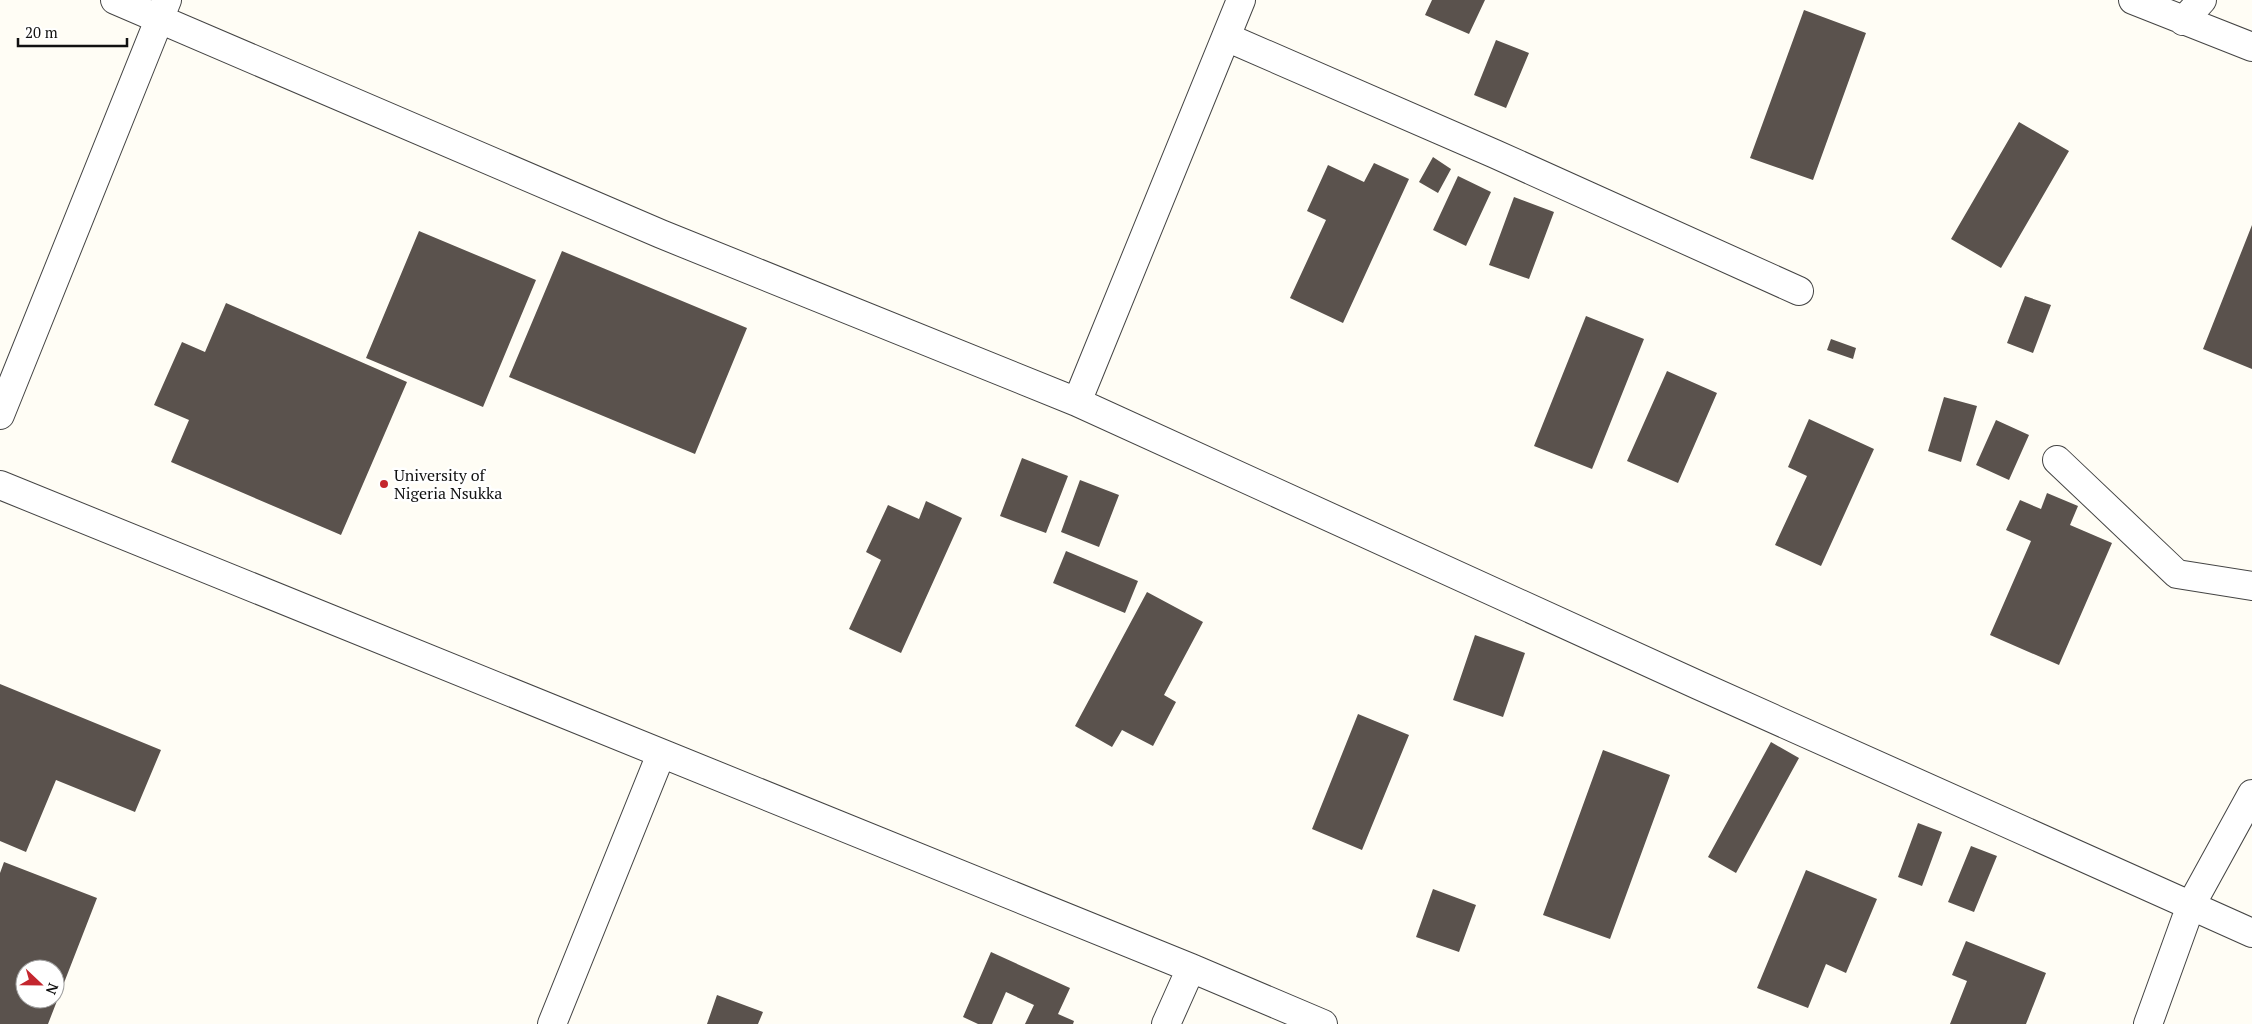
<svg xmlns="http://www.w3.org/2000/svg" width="2252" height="1024" viewBox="0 0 2252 1024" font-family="'PT Serif',serif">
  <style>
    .building { fill: #5a524d; fill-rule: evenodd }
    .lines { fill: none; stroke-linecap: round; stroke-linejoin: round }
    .minor-casing { stroke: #444; stroke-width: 30 }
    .minor { stroke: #fff; stroke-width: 28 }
    .poi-dot { fill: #c4262e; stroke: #fff; stroke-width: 2 }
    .labels { text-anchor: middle; stroke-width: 5; stroke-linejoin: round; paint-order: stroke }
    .poi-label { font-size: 16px; fill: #111; stroke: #fff; text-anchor: start }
  </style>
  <rect width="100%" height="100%" fill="#fffdf5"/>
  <path class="building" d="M1432 0H1485L1469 34 1425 15Z
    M1804 10 1866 33 1813 180 1750 158Z
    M1496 40 1529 53 1506 108 1474 95Z
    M2019 122 2069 151 2001 268 1951 239Z
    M1433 157 1451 169 1438 193 1419 182Z
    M1374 163 1409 179 1343 323 1290 298 1326 220 1307 211 1328 165 1364 182Z
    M1458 176 1491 192 1466 246 1433 230Z
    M1514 197 1554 212 1529 279 1489 265Z
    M2252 225V369L2203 349Z
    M419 231 536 280 483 407 366 358Z
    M562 251 747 328 695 454 509 377Z
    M2025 296 2051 305 2033 353 2007 343Z
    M226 303 407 382 341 535 171 462 189 420 154 405 182 342 205 352Z
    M1586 316 1644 339 1592 469 1534 446Z
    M1831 339 1856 348 1853 359 1827 350Z
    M1667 371 1717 393 1678 483 1627 461Z
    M1944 397 1977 406 1961 462 1928 451Z
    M1809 419 1874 449 1821 566 1775 545 1807 476 1788 467Z
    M1996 420 2029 435 2009 480 1976 465Z
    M1022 458 1068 476 1046 533 1000 516Z
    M1080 480 1119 495 1099 547 1061 532Z
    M2047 493 2078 506 2070 525 2112 543 2059 665 1990 635 2031 541 2006 530 2020 500 2041 509Z
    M926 501 962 518 901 653 849 629 881 560 866 552 888 505 919 519Z
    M1066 551 1138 581 1125 613 1053 583Z
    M1147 592 1203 622 1164 695 1176 702 1153 746 1122 730 1112 747 1075 726Z
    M1475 635 1525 653 1503 717 1453 700Z
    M0 684 161 750 135 812 56 780 26 852 0 841Z
    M1358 714 1409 735 1362 850 1312 829Z
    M1771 742 1799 758 1736 873 1708 857Z
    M1603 750 1670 775 1610 939 1543 915Z
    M1918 823 1942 832 1922 886 1898 877Z
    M1971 846 1997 856 1974 912 1948 902Z
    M4 862 97 898 48 1024H0V873ZM25 969H55V999H25Z
    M1806 870 1877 899 1846 973 1826 964 1808 1008 1757 988Z
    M1433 889 1476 905 1459 952 1416 937Z
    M1966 941 2046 973 2026 1024H1950L1967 981 1952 975Z
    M991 952 1070 988 1058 1014 1074 1021 1073 1024H1025L1034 1005 1006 992 992 1024H978L963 1017Z
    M717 995 763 1012 758 1024H707Z"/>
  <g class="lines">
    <g class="minor-casing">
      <path id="minor" d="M115 0 661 234 1077 402 1698 685 2252 933
        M2133 0 2252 47
        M2183 21 2202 0
        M1226 37 1495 154 1799 291
        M1077 402 1241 0
        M0 415 167 0
        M2057 460 2177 574 2252 586
        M0 485 1191 968 1323 1024
        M552 1024 661 754
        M1166 1024 1191 968
        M2148 1024 2191 905 2252 794"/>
    </g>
    <use href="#minor" class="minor"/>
  </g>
  <circle class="poi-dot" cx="384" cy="484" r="5"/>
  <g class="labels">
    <g class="poi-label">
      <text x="394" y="481">University of<tspan x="394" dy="18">Nigeria Nsukka</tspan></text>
    </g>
  </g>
  <g transform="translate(40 984) rotate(112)"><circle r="24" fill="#ffffff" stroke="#a0a0a0"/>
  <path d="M0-4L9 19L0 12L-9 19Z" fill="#c4262e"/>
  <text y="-8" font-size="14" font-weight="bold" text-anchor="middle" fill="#111111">N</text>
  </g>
  <path d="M18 38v8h109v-8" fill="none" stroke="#111111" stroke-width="2.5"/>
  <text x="25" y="38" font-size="15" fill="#111111" stroke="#ffffff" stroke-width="4" paint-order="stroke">20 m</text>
</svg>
